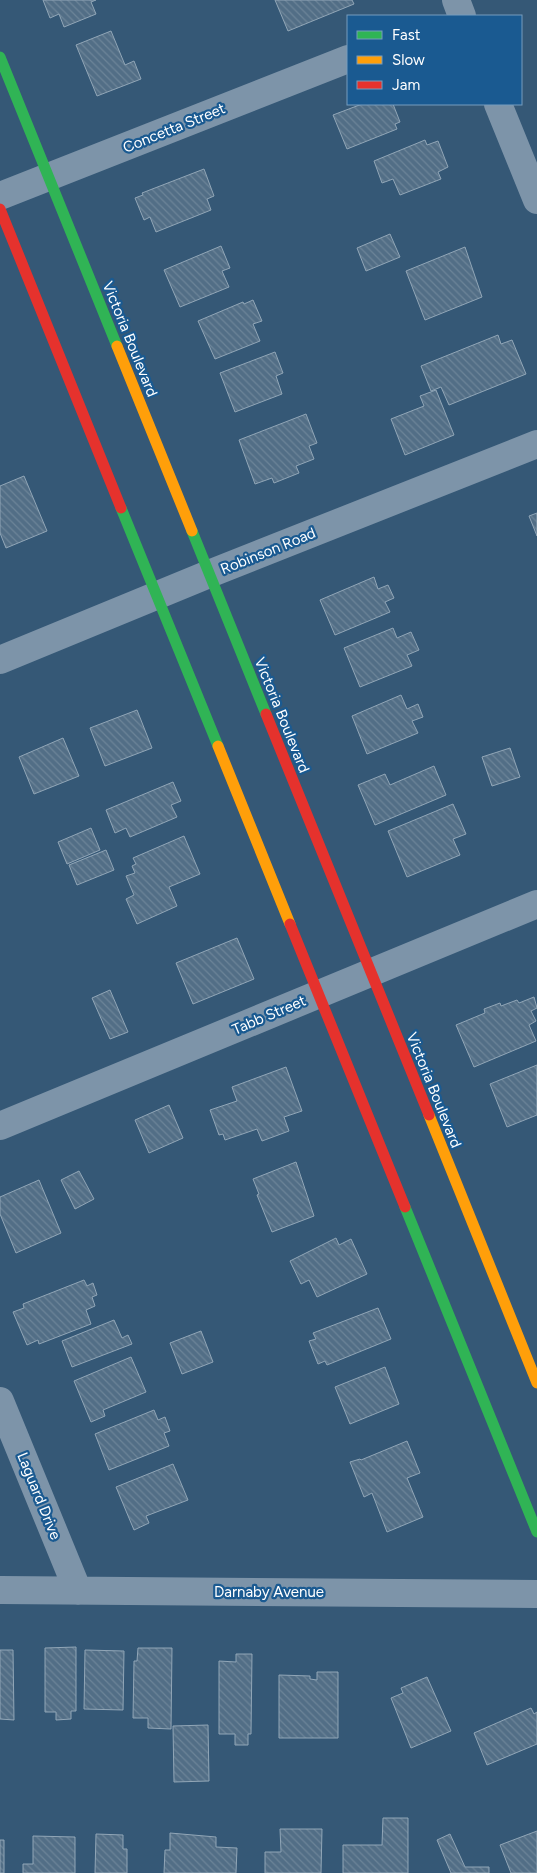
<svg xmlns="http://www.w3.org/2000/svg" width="537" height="1873" viewBox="0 0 537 1873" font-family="Figtree,sans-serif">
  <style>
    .building { fill: url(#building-back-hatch); stroke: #91a6b7 }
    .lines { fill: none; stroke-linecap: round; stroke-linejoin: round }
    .street { stroke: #7d94a9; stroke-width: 28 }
    .fast { stroke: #30b455; stroke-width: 11 }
    .slow { stroke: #ff9f0a; stroke-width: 11 }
    .jam { stroke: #e5322d; stroke-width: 11 }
    .labels { text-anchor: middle; stroke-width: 4.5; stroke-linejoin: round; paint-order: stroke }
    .street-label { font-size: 15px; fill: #fff; stroke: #1a5a91 }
  </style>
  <defs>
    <pattern id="building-back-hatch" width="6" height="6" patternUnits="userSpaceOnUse" patternTransform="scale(1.25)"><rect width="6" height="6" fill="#526e86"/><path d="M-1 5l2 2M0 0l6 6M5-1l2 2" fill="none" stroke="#6c8498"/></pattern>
  </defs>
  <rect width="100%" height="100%" fill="#355876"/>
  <path class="building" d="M43 0H96L91 2 96 14 64 27 59 14 50 18Z
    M275 0H352L354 4 288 31Z
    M111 31 125 65 134 61 141 79 97 96 76 45Z
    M362 104H393L400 122 395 124 397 129 347 149 333 115Z
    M425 140 427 145 438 141 448 167 438 172 441 179 400 195 393 179 382 183 374 161Z
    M204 169 214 196 207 199 211 210 156 232 150 217 144 220 135 198 143 195 142 193Z
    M390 234 400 257 366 271 357 248Z
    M221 246 230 268 222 271 229 287 180 307 164 270Z
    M465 247 482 297 425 320 406 271Z
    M253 300 262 321 253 324 260 341 215 359 198 321 243 302 244 304Z
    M498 335 501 344 512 340 526 374 449 405 441 387 431 391 421 366Z
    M275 352 283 373 276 376 282 394 235 412 220 373Z
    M436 390 454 435 405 455 391 419 424 406 420 396Z
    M306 414 317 443 309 446 314 459 296 466 299 473 274 483 272 478 255 484 239 440Z
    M24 476 47 531 6 548 0 533V486Z
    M537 513V536L529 516Z
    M374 577 378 589 388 585 394 598 385 602 390 612 335 635 320 600Z
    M393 628 397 638 411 632 419 650 407 655 412 666 360 687 344 648Z
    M401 695 407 709 418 704 423 717 412 721 418 733 367 754 352 716Z
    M137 710 152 748 105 766 90 728Z
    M63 738 79 776 34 794 19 757Z
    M510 748 520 777 492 786 482 757Z
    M434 766 446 795 375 825 358 785 385 774 390 785Z
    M173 782 181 801 171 805 177 817 130 837 126 828 115 833 106 810Z
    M453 804 466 834 453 839 460 855 407 877 388 831Z
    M91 828 100 850 67 864 58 842Z
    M184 836 200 874 169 887 177 906 137 924 126 899 134 895 126 876 135 873 132 866 136 864 133 858Z
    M106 850 114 870 77 885 69 865Z
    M237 938 254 979 193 1004 176 963Z
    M110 990 128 1032 110 1039 92 998Z
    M534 997 537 1008 531 1011 536 1021 529 1025 536 1041 474 1067 456 1025 485 1013 484 1009 500 1003 501 1006 517 1000 519 1003Z
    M537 1065V1115L507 1127 490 1084Z
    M286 1067 302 1111 284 1117 289 1131 262 1141 257 1129 225 1140 223 1134 219 1135 210 1110 237 1101 232 1087Z
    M169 1105 183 1138 149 1153 135 1120Z
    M296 1162 314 1216 272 1232 257 1195 259 1194 253 1179Z
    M79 1171 94 1199 75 1209 61 1180Z
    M39 1180 61 1233 16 1253 0 1214V1197Z
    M336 1238 339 1245 351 1239 367 1274 317 1297 309 1280 301 1284 290 1261Z
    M84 1280 87 1286 93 1283 97 1295 92 1297 95 1306 86 1310 91 1324 39 1344 38 1340 27 1345 13 1312 24 1308 23 1304Z
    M378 1308 391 1339 327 1365 325 1361 318 1364 309 1341 316 1339 313 1333Z
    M114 1320 122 1338 128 1335 132 1344 72 1367 62 1341Z
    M201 1331 213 1362 182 1374 170 1343Z
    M131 1357 146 1392 103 1410 105 1416 91 1422 74 1381Z
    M385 1367 399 1404 350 1424 335 1387Z
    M154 1410 158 1420 165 1417 170 1431 164 1433 169 1446 109 1470 95 1434Z
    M407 1441 420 1473 407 1478 423 1517 387 1532 372 1493 364 1497 350 1462 360 1459 361 1460Z
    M173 1464 188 1500 146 1516 149 1523 134 1530 116 1487Z
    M76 1647V1711H71V1719L56 1720V1712H45V1648Z
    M138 1648H172L171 1729 148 1728V1718H133L134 1661H137Z
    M0 1650H13L14 1720 0 1719Z
    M85 1650 124 1651 123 1710 84 1709Z
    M236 1654H252L251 1734H248V1745H235V1734H219V1661L236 1662Z
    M317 1672H338V1738H279V1675L310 1676V1679L317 1680Z
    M427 1677 451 1731 411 1748 391 1698 403 1693 401 1688Z
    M531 1708 534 1714 537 1712V1744L487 1765 474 1733Z
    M208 1725 209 1781 174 1782 173 1726Z
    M383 1818H408V1873H343V1845H382Z
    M280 1829H322L321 1873H265V1852H281Z
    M537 1831V1873H511L500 1845Z
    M170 1833 216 1837V1847L237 1848 236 1873H164L165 1850H170Z
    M96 1834 123 1835V1849H127V1873H95Z
    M450 1834 465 1867H489V1873H451L437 1840Z
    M33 1836 75 1837V1873H23V1864H33Z
    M0 1840H4V1873H0Z"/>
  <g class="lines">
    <path class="street" d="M456 0 462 16
      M498 104 537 200
      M0 196 348 59
      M0 660 209 574 537 444
      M0 1126 537 904
      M0 1401 78 1591
      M0 1590 537 1594"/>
    <path class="fast" d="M0 57 117 346
      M121 508 218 746
      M192 531 266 714
      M405 1207 537 1532"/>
    <path class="slow" d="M117 346 192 531
      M218 746 290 924
      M429 1115 537 1383"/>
    <path class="jam" d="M0 209 121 508
      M266 714 429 1115
      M290 924 405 1207"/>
  </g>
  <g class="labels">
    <g class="street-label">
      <text transform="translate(174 128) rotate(-22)" y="5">Concetta Street</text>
      <text transform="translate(130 339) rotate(68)" y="5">Victoria Boulevard</text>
      <text transform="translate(268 551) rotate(-22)" y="5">Robinson Road</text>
      <text transform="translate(282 715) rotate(68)" y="5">Victoria Boulevard</text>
      <text transform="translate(269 1015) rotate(-23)" y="5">Tabb Street</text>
      <text transform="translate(434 1090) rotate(68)" y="5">Victoria Boulevard</text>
      <text transform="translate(39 1496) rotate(68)" y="5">Laguard Drive</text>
      <text x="269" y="1597">Darnaby Avenue</text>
    </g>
  </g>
  <rect x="347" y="15" width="175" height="90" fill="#1a5a91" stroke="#769cbd"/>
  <rect x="357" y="31" width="25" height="8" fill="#30b455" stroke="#769cbd"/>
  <text x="392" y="40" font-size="15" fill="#ffffff">Fast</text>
  <rect x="357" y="56" width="25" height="8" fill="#ff9f0a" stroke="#769cbd"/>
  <text x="392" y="65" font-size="15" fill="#ffffff">Slow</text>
  <rect x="357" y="81" width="25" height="8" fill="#e5322d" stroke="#769cbd"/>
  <text x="392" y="90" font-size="15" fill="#ffffff">Jam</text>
</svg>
